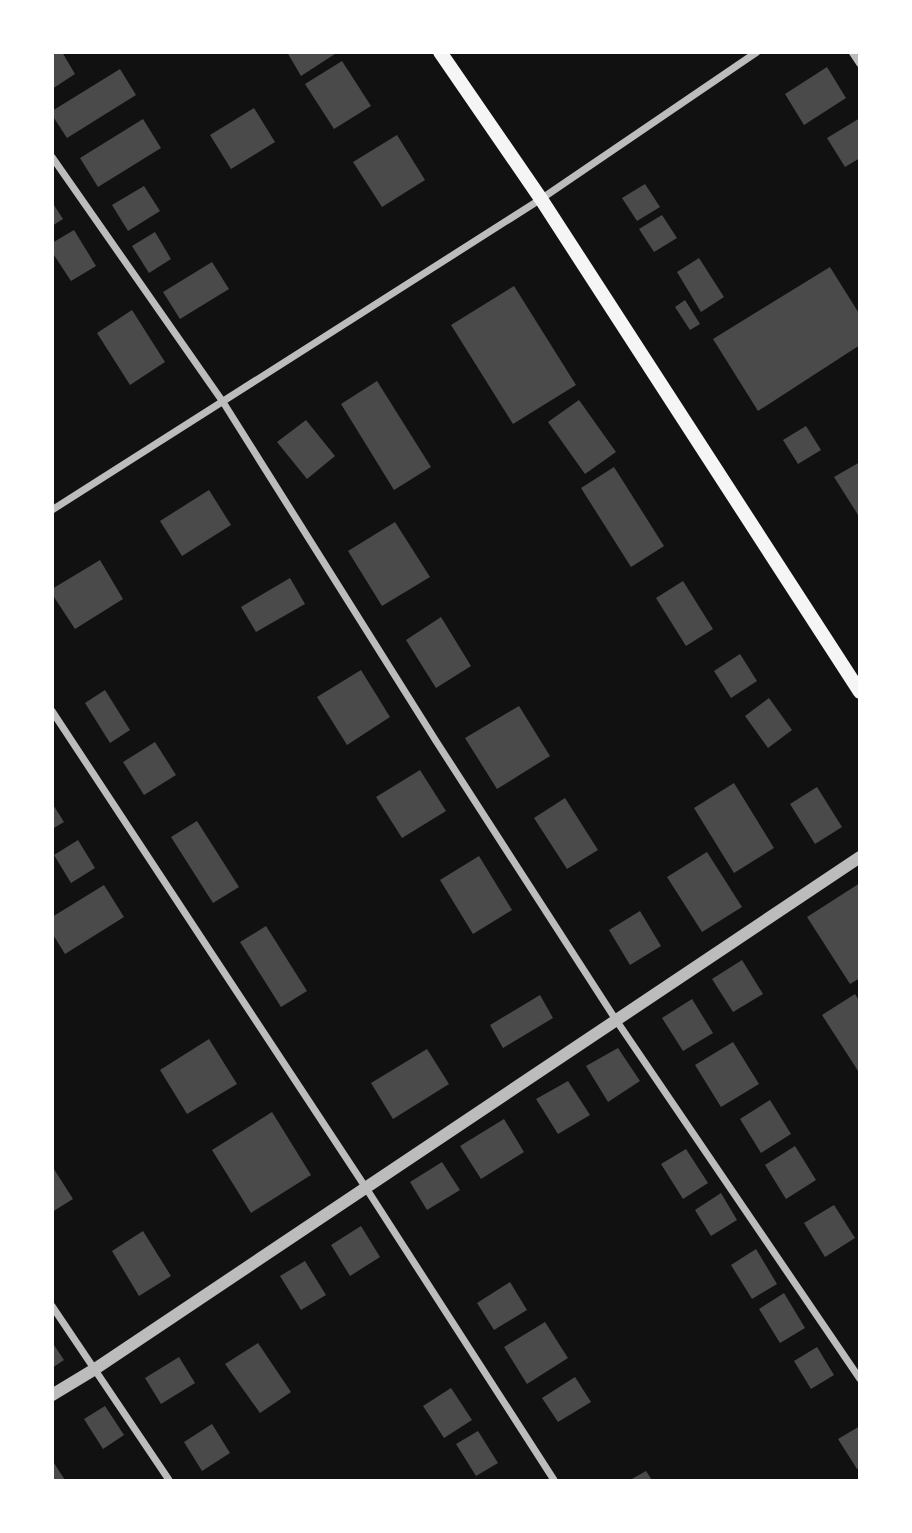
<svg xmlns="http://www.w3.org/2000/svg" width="912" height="1533" viewBox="0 0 912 1533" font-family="'PT Serif',serif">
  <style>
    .building { fill: #4a4a4a }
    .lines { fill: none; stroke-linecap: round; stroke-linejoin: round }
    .minor { stroke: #bcbcbc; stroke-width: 7 }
    .tertiary { stroke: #bcbcbc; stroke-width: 12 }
    .secondary { stroke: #f5f5f5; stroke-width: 14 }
  </style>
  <rect width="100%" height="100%" fill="#111"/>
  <path class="building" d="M52 52H62L75 74 52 89Z
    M287 52H338L301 76Z
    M342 61 371 106 334 129 305 84Z
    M827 67 846 98 804 125 785 94Z
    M120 69 136 95 67 138 52 115V111Z
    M254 108 275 142 231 169 210 135Z
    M860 118V158L845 167 827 138Z
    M143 119 161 148 98 187 80 158Z
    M397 135 425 180 382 207 353 162Z
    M645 184 660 207 637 221 622 198Z
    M144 186 160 211 128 231 112 205Z
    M52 202 63 219 52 226Z
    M662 215 677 238 654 252 639 229Z
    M74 230 96 266 71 281 52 252V243Z
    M155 232 171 259 149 273 132 246Z
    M699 258 724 297 701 312 677 272Z
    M212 262 229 289 180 319 163 292Z
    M830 267 860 315V345L758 411 713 339Z
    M514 286 576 385 513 424 451 325Z
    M685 300 700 324 690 330 675 307Z
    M132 310 165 362 130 385 97 333Z
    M377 381 431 467 394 490 341 404Z
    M579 400 616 452 585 474 548 422Z
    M306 420 335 456 307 479 277 442Z
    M806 426 821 450 798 464 783 440Z
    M860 462V518L834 477Z
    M614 467 664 546 631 567 581 488Z
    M209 490 231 525 182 556 160 521Z
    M395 522 430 577 382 606 348 551Z
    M100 560 123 599 75 629 52 594V589Z
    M290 578 305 604 256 632 241 607Z
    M683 581 713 629 686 646 656 598Z
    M441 617 471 666 436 688 406 640Z
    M740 654 757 681 731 698 714 671Z
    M361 670 390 717 347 745 317 697Z
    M105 690 130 730 110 743 85 703Z
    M769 698 792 730 768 748 745 716Z
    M519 706 550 756 497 789 465 738Z
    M155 742 176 775 144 795 123 762Z
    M420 770 446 811 402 838 376 797Z
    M734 783 774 848 734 873 694 808Z
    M817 787 842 827 815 844 790 804Z
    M565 798 598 850 567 869 534 818Z
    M52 803 64 822 52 829Z
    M197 821 239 887 213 903 171 837Z
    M78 840 95 868 71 883 54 855Z
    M707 852 742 907 702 932 667 877Z
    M479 856 512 910 473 934 440 880Z
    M860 883V978L850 984 807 917Z
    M104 885 124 917 65 954 52 933V917Z
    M640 911 661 946 630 965 609 930Z
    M266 926 307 991 281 1007 240 942Z
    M742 960 763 994 733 1012 712 979Z
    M855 994 860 1002V1074L822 1015Z
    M540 995 553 1018 503 1048 490 1025Z
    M692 999 713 1033 683 1051 662 1018Z
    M209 1039 237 1084 187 1114 160 1070Z
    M733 1042 759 1084 721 1107 695 1065Z
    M618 1048 640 1081 608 1102 586 1066Z
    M427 1049 449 1084 393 1119 371 1083Z
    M568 1081 590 1115 558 1134 536 1099Z
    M770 1100 791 1134 761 1153 740 1119Z
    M272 1112 311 1175 251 1213 212 1150Z
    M504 1119 524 1152 481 1179 460 1146Z
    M795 1146 816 1180 786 1199 765 1165Z
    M686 1149 708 1183 683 1199 661 1164Z
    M442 1162 460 1190 427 1210 410 1182Z
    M52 1166 73 1199 52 1212Z
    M721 1193 737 1220 711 1236 695 1210Z
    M834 1205 855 1238 825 1257 804 1223Z
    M361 1226 380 1257 350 1276 331 1245Z
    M143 1231 171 1276 139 1296 112 1251Z
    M756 1249 777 1284 752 1299 731 1265Z
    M305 1261 326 1295 301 1310 280 1276Z
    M510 1282 527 1310 494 1330 477 1303Z
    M784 1293 805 1328 780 1343 759 1309Z
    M545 1322 568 1358 527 1384 504 1347Z
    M52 1342 64 1360 52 1368Z
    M258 1343 291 1392 260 1413 225 1364Z
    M817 1347 834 1375 811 1389 794 1361Z
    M179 1357 195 1383 161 1404 145 1378Z
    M575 1377 591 1402 558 1422 542 1398Z
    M451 1388 472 1420 444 1438 423 1406Z
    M105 1406 124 1435 103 1449 84 1419Z
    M212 1424 230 1453 202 1471 184 1442Z
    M860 1426V1468L857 1469 838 1439Z
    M478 1431 498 1463 476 1476 456 1444Z
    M52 1460 65 1480H52Z
    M646 1471 652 1480H630Z"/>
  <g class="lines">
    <path class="minor" d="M852 52 860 64
      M52 157 223 402 436 741 616 1020 860 1379
      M52 510 541 199 757 52
      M52 711 366 1188 554 1480
      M52 1306 169 1480"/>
    <path class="tertiary" d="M52 1395 95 1369 860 857"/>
    <path class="secondary" d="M440 52 541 199 860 692"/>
  </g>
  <rect width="912" height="1533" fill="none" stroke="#ffffff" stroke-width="108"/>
</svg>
